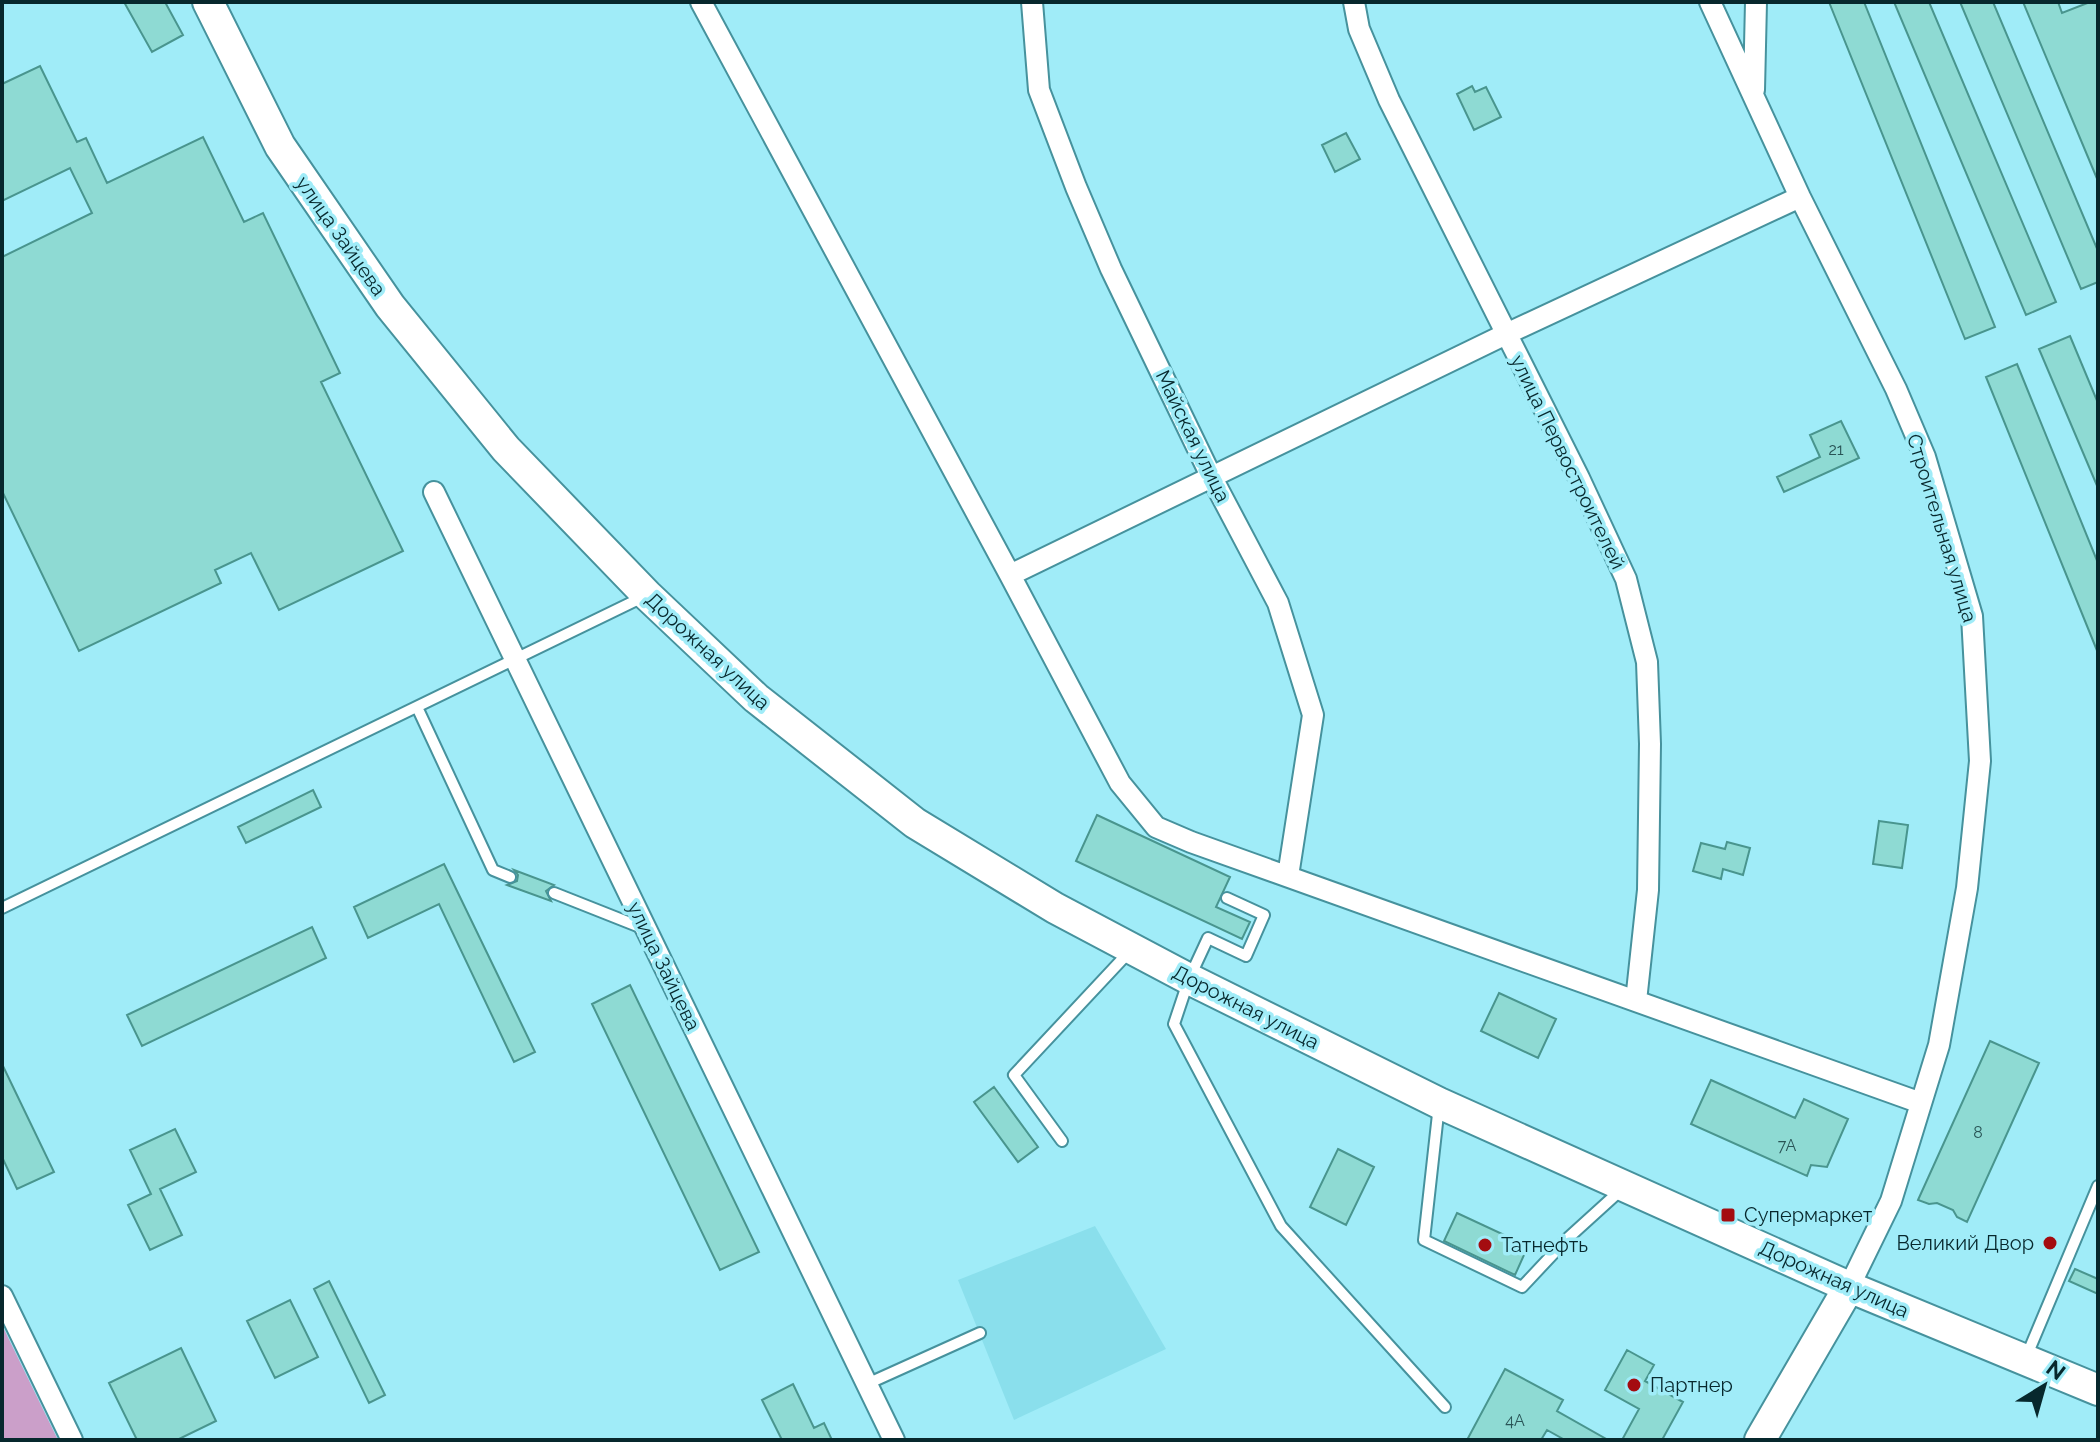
<svg xmlns="http://www.w3.org/2000/svg" width="2100" height="1442" viewBox="0 0 2100 1442" font-family="Raleway,sans-serif">
  <style>
    .built { fill: #8adfec }
    .green { fill: #cb9fc9 }
    .building { fill: #8edad3; stroke: #49958e; stroke-width: 2 }
    .lines { fill: none; stroke-linecap: round; stroke-linejoin: round }
    .lane-casing { stroke: #46929d; stroke-width: 14 }
    .street-casing { stroke: #46929d; stroke-width: 24 }
    .secondary-casing { stroke: #46929d; stroke-width: 34 }
    .lane { stroke: #fff; stroke-width: 10 }
    .street { stroke: #fff; stroke-width: 20 }
    .secondary { stroke: #fff; stroke-width: 30 }
    .poi-dot { fill: #a40c10; stroke: #a0ecf8; stroke-width: 3 }
    .labels { text-anchor: middle; stroke-width: 7; stroke-linejoin: round; paint-order: stroke }
    .number-label { font-size: 16px; fill: #295456 }
    .street-label { font-size: 20px; fill: #07282d; stroke: #a0ecf8 }
    .poi-label { font-size: 20px; fill: #07282d; stroke: #a0ecf8; text-anchor: start }
  </style>
  <rect width="100%" height="100%" fill="#a0ecf8"/>
  <path class="built" d="M1095 1226 1166 1349 1014 1420 958 1280Z"/>
  <path class="green" d="M2 1325 58 1440H2Z"/>
  <path class="building" d="M124 2H165L183 35 152 52Z
    M1829 2H1864L1995 327 1965 339Z
    M1894 2H1929L2056 302 2026 315Z
    M1960 2H1993L2098 251V282L2081 289Z
    M2023 2H2058L2062 13 2090 2H2098V181Z
    M40 66 77 142 86 138 107 183 203 137 244 222 263 213 340 373 321 382 403 551 279 610 251 553 215 570 221 583 79 651 2 491V257L92 213 70 168 2 201V84Z
    M1472 86 1475 92 1486 87 1501 117 1474 130 1457 94Z
    M1346 133 1360 159 1335 172 1322 145Z
    M2070 336 2098 403V488L2039 349Z
    M2017 364 2098 563V653L1986 377Z
    M1841 421 1859 458 1784 492 1777 477 1820 457 1810 435Z
    M313 790 321 807 246 843 238 827Z
    M1097 815 1230 877 1216 907 1250 922 1242 939 1076 861Z
    M1879 821 1908 825 1902 868 1873 864Z
    M1727 842 1750 848 1743 875 1723 869 1721 879 1693 871 1701 843 1725 849Z
    M444 864 535 1052 514 1062 439 904 368 938 354 907Z
    M514 870 554 885 546 891 551 901 507 885 517 881 518 875Z
    M312 927 326 958 142 1046 127 1015Z
    M630 985 759 1252 720 1270 592 1004Z
    M1499 993 1556 1019 1538 1058 1481 1031Z
    M1990 1041 2039 1063 1967 1222 1957 1217 1953 1210 1937 1203 1929 1204 1918 1200Z
    M2 1064 54 1172 17 1189 2 1157Z
    M1711 1080 1795 1118 1804 1099 1848 1119 1827 1167 1811 1165 1807 1176 1691 1124Z
    M994 1087 1038 1147 1018 1162 974 1102Z
    M175 1129 196 1172 160 1189 182 1235 150 1250 128 1205 151 1194 130 1150Z
    M1338 1149 1374 1167 1346 1225 1310 1207Z
    M1457 1213 1528 1246 1515 1275 1444 1241Z
    M2075 1269 2098 1279V1294L2069 1281Z
    M329 1281 385 1395 369 1403 314 1289Z
    M290 1300 318 1357 275 1378 247 1321Z
    M181 1348 216 1421 177 1440H137L109 1383Z
    M1627 1350 1654 1365 1645 1381 1683 1402 1662 1440H1622L1639 1409 1605 1390Z
    M1505 1369 1563 1400 1557 1411 1608 1440H1565L1547 1430 1541 1440H1467Z
    M793 1384 814 1428 824 1423 832 1440H782L762 1400Z"/>
  <g class="lines">
    <g class="lane-casing">
      <path id="lane" d="M417 707 493 870 510 877
        M554 893 645 929
        M1227 898 1264 915 1246 956 1208 938 1189 979 1174 1024 1281 1226 1445 1407
        M2 908 645 596
        M1439 1105 1424 1240 1522 1287 1568 1238 1622 1189
        M1062 1141 1014 1075 1129 952
        M2027 1355 2098 1186
        M867 1384 980 1333"/>
    </g>
    <g class="street-casing">
      <path id="street" d="M701 2 1010 575 1120 783 1156 827 1191 842 1921 1103
        M1032 2 1039 90 1076 187 1111 269 1211 476 1278 603 1313 715 1288 876
        M1354 2 1359 29 1389 100 1579 478 1626 579 1647 662 1650 744 1648 890 1636 1001
        M1710 2 1800 197 1896 389 1925 457 1972 616 1980 761 1967 888 1939 1045 1891 1201 1849 1287
        M1754 90 1756 2
        M434 492 894 1440
        M1010 575 1504 335 1800 197
        M2 1296 72 1440"/>
    </g>
    <g class="secondary-casing">
      <path id="secondary" d="M208 2 280 146 390 306 506 449 647 595 756 698 915 823 1055 908 1189 979 1439 1103 1849 1287 2098 1390
        M1760 1440 1849 1287"/>
    </g>
    <use href="#lane" class="lane"/>
    <use href="#street" class="street"/>
    <use href="#secondary" class="secondary"/>
  </g>
  <g class="poi-dot">
    <rect x="1720" y="1207" width="16" height="16" rx="4"/>
    <circle cx="2050" cy="1243" r="8"/>
    <circle cx="1485" cy="1245" r="8"/>
    <circle cx="1634" cy="1385" r="8"/>
  </g>
  <g class="labels">
    <g class="number-label">
      <text x="1836" y="455">21</text>
      <text x="1978" y="1138">8</text>
      <text x="1787" y="1151">7А</text>
      <text x="1515" y="1426">4А</text>
    </g>
    <g class="street-label">
      <text transform="translate(341 236) rotate(55)" y="7">улица Зайцева</text>
      <text transform="translate(1193 436) rotate(64)" y="7">Майская улица</text>
      <text transform="translate(1568 462) rotate(64)" y="7">улица Первостроителей</text>
      <text transform="translate(1942 528) rotate(73)" y="7">Строительная улица</text>
      <text transform="translate(708 651) rotate(43)" y="7">Дорожная улица</text>
      <text transform="translate(664 966) rotate(64)" y="7">улица Зайцева</text>
      <text transform="translate(1246 1007) rotate(27)" y="7">Дорожная улица</text>
      <text transform="translate(1834 1279) rotate(24)" y="7">Дорожная улица</text>
    </g>
    <g class="poi-label">
      <text x="1744" y="1222">Супермаркет</text>
      <text x="2034" y="1250" text-anchor="end">Великий Двор</text>
      <text x="1501" y="1252">Татнефть</text>
      <text x="1650" y="1392">Партнер</text>
    </g>
  </g>
  <rect width="2100" height="1442" fill="none" stroke="#07282d" stroke-width="8"/>
  <g transform="translate(2044 1386) rotate(37)" stroke="#a0ecf8" stroke-width="6" paint-order="stroke">
  <path d="M0-6L14 30L0 20L-14 30Z" fill="#07282d"/>
  <text y="-12" font-size="22" font-weight="bold" text-anchor="middle" fill="#07282d">N</text>
  </g>
</svg>
